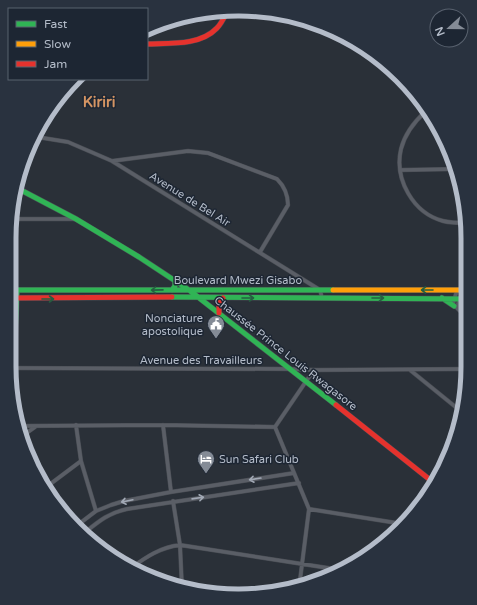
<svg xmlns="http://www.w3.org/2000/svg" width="477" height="605" viewBox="0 0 477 605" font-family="'Varela Round',sans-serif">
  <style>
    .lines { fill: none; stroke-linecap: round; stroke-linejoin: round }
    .street-casing { stroke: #484c53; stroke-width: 4.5 }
    .fast-casing { stroke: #484c53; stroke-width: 6 }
    .slow-casing { stroke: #484c53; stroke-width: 6 }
    .jam-casing { stroke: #484c53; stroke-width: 6 }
    .street { stroke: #5a5e66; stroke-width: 3.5 }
    .fast { stroke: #30b455; stroke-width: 5 }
    .slow { stroke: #ff9f0a; stroke-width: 5 }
    .jam { stroke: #e5322d; stroke-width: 5 }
    .oneway { stroke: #255f41 }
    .oneway2 { stroke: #a2a9b5 }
    .labels { text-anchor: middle; stroke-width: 3; stroke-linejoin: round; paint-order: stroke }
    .street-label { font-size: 11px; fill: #b4bcc9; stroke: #1d2633 }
    .poi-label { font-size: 11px; fill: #b4bcc9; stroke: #1d2633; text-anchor: end }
    .district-label { font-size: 15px; font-weight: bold; fill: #d59563; stroke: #1d2633 }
    .rim { fill: none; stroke: #b4bcc9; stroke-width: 5 }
  </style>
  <rect width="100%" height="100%" fill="#2a3038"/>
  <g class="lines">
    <g class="street-casing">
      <path id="street" d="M426 111C415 121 405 133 401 149 394 179 413 213 443 221 451 223 459 223 467 223
        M37 137 68 142 112 161 320 290 322 298
        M112 161 188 151 208 153 277 179C284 186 288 195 288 205L260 252
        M401 170 457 169
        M10 219H75
        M457 290 453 304 466 317
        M460 310 458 304 460 299 466 295
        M9 368 291 369 316 370 464 369
        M410 370 463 413
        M76 425 81 461 96 511
        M163 425 171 492
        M17 426 163 425 275 427
        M21 437 35 427
        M45 488 81 461
        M173 501 180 545 182 588
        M309 509 275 427 309 377 316 371
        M309 509 403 524
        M75 527 96 511 111 505 124 501 171 492 294 473
        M83 534C98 522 108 513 127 509L299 483
        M131 568C146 557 161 547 180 545L341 570
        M299 588 309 509"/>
    </g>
    <g class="fast-casing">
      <path id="fast" d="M17 188 76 219 139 257 189 290 336 405
        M9 290H333
        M172 290 175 286V281
        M172 297 466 299
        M442 298 454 306
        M9 356 15 337 17 290"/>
    </g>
    <g class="slow-casing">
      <path id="slow" d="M333 290H466"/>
    </g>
    <g class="jam-casing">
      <path id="jam" d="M147 44C169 43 200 46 217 28 221 24 224 18 227 12
        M9 298 172 297
        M219 313V303L223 298
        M336 405 434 483"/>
    </g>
    <use href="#street" class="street"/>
    <use href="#fast" class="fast"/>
    <use href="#slow" class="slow"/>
    <use href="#jam" class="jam"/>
  </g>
  <defs><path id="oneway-shaft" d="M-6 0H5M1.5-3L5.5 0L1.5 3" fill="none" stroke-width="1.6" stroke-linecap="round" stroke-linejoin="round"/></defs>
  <g class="oneway">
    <use href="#oneway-shaft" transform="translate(157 290) rotate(179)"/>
    <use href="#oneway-shaft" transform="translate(427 290) rotate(180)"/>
    <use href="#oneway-shaft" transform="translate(248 298)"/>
    <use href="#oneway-shaft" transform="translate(378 298)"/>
    <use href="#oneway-shaft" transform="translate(48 299)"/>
  </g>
  <g class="oneway2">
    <use href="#oneway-shaft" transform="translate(255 479) rotate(171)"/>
    <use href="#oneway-shaft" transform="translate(198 498) rotate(-8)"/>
    <use href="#oneway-shaft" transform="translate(127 501) rotate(168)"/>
  </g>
  <defs>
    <g id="civic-pin" transform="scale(0.9)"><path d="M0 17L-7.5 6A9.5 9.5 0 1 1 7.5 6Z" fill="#848b96" stroke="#1d2633"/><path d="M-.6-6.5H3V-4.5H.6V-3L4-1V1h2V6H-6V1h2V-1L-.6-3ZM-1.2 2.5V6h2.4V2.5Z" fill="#fff"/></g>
    <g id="hotel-pin" transform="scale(0.9)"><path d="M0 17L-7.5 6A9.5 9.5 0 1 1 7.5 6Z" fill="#848b96" stroke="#1d2633"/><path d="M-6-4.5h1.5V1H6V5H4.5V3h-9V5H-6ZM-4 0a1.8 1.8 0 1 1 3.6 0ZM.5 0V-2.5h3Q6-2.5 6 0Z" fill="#fff"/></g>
  </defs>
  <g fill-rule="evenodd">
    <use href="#civic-pin" x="216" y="324"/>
    <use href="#hotel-pin" x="206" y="459"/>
  </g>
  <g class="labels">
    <g class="street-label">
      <text transform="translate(190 199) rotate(32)" y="4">Avenue de Bel Air</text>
      <text x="238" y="284">Boulevard Mwezi Gisabo</text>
      <text transform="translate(286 353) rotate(38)" y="4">Chaussée Prince Louis Rwagasore</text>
      <text x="201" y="364">Avenue des Travailleurs</text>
    </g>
    <g class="poi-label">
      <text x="203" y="322">Nonciature<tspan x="203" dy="13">apostolique</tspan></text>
      <text x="219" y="463" text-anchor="start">Sun Safari Club</text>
    </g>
    <g class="district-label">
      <text x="99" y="107">Kiriri</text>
    </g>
  </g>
  <path d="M0 0H477V605H0ZM238 16H239A222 222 0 0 1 461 238V367A222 222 0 0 1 239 589H238A222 222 0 0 1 16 367V238A222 222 0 0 1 238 16Z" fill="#29323f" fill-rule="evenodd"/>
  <path class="rim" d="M238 16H239A222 222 0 0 1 461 238V367A222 222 0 0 1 239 589H238A222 222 0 0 1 16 367V238A222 222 0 0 1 238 16Z"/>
  <rect x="8" y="8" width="140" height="72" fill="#1d2633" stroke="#59626f"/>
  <rect x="16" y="21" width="20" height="6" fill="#30b455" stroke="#59626f"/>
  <text x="44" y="28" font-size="12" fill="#b4bcc9">Fast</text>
  <rect x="16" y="41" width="20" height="6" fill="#ff9f0a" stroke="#59626f"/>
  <text x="44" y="48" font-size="12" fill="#b4bcc9">Slow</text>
  <rect x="16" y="61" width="20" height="6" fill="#e5322d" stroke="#59626f"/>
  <text x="44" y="68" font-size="12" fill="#b4bcc9">Jam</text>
  <g transform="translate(449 28) rotate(249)"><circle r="19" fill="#1d2633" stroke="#59626f"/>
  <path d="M0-3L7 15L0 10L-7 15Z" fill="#848b96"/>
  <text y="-6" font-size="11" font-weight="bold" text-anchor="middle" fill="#b4bcc9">N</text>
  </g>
</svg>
